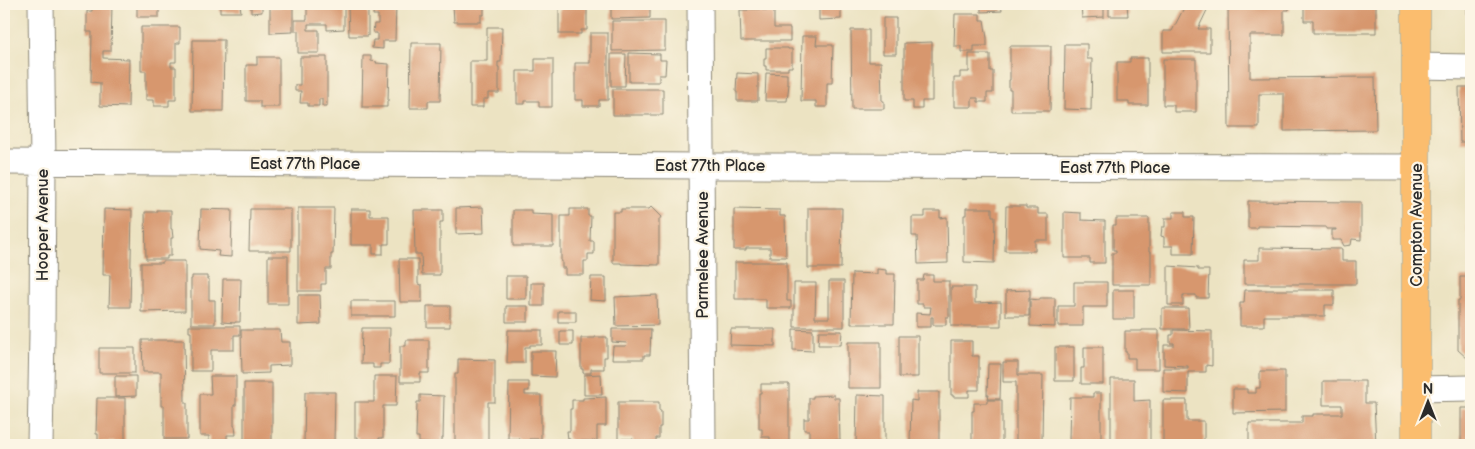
<svg xmlns="http://www.w3.org/2000/svg" width="1475" height="449" viewBox="0 0 1475 449" font-family="'Balsamiq Sans',sans-serif">
  <style>
    .building { fill: #d7976e }
    .lines { fill: none; stroke-linecap: round; stroke-linejoin: round }
    .minor-casing { stroke: #8c8776; stroke-width: 27 }
    .major-casing { stroke: #8c8776; stroke-width: 29 }
    .minor { stroke: #fff; stroke-width: 25 }
    .major { stroke: #fbbd6e; stroke-width: 28 }
    .labels { text-anchor: middle; stroke-width: 4.5; stroke-linejoin: round; paint-order: stroke }
    .street-label { font-size: 16px; fill: #2b2b2b; stroke: #fcf5e5 }
  </style>
  <rect width="100%" height="100%" fill="#fcf5e5"/>
  <filter id="ink" filterUnits="userSpaceOnUse"><feTurbulence type="fractalNoise" baseFrequency=".02" numOctaves="2"/><feDisplacementMap in="SourceGraphic" scale="10" xChannelSelector="R" yChannelSelector="G"/><feConvolveMatrix kernelMatrix="1 2 1 2 8 2 1 2 1" color-interpolation-filters="sRGB"/></filter>
  <filter id="wash" filterUnits="userSpaceOnUse"><feTurbulence type="fractalNoise" baseFrequency=".0096" numOctaves="4" result="noise"/><feDisplacementMap in="SourceGraphic" scale="20" xChannelSelector="R" yChannelSelector="G"/><feGaussianBlur stdDeviation="1.12" result="paint"/><feColorMatrix in="noise" values="0 0 0 0 0 0 0 0 0 0 0 0 0 0 0 0 0 1.4 0 .05"/><feComposite in="paint" operator="in"/></filter>
  <g filter="url(#wash)">
    <rect width="100%" height="100%" fill="#ece3c2"/>
    <g id="blocks">
      <path class="building" d="M92 4H112L111 51H103V58L129 59 128 107 100 106V83L91 82 92 32H87V11H92Z
        M137 4H159V17H137Z
        M199 4H240L241 12H220V6L199 7Z
        M251 4H262V12L251 13Z
        M320 4H344V29L327 30V24H308V30H319V53H298V31H295V20H307V5Z
        M348 4H368V36H349Z
        M374 4H396L395 41H383V49L372 48 373 40H377V33H373L374 24H378V15H373Z
        M453 4H484V15H481V22H454Z
        M559 4H587V30H581V34H559Z
        M611 4H650V18L611 19Z
        M769 4H790V7L769 8Z
        M819 4H841V19L819 20Z
        M981 4H1001L1002 11 981 12Z
        M1081 4H1104V17L1082 18Z
        M1109 4H1127L1128 16H1109Z
        M1186 4H1204L1209 6 1198 29H1210V52H1163V31H1172Z
        M1228 4H1289V10H1284V35H1250V78L1375 77 1376 130 1284 131V94H1259V128H1229Z
        M1304 4H1376V33H1313V21H1304Z
        M1467 4H1471V34H1467Z
        M270 7H293V32L270 33Z
        M748 9H762V10H774V28H790V41H741L740 10H748Z
        M955 14H980V20H984L987 38V46H974V52H961V46H954Z
        M883 18H896V54H883Z
        M612 21H665V50L612 51Z
        M141 27H180V43H176V62H171V67H176V100H169V106H154V100H146V71H141Z
        M487 27H502L501 62H498V67H499V93H488V99H483V107H470V61H487Z
        M851 30H869V62H881L882 101H884V109H852Z
        M590 33H608V100H599V106H583V100H575V63H590Z
        M802 36H817L816 45H833L832 83H827V107H816V101H801Z
        M193 40H224L223 111H192Z
        M932 42V101H922V109H913V101H904V43Z
        M411 43H441L440 101H428V108H410Z
        M1065 44H1087V59H1092L1091 110 1064 109Z
        M1010 46H1051L1050 111H1011V90H1009V80H1010Z
        M766 48H788V49H792V67H788V70H766V66H764V58H766Z
        M629 53 660 54V60H666L665 75H659V82H629Z
        M611 54H626L625 86H611Z
        M969 54H990V71H993V93H987V102H978V98H972V107H954V78H960V72H969Z
        M363 56H371V61L377 62 376 63 389 64 388 101H387V107H362Z
        M257 57H279V107H260V101H246V65H257Z
        M300 57H327V106H322V99H319V106H308V103H300L301 91H295V85H300Z
        M1130 58H1148V105H1129V101H1117V62H1130Z
        M535 59H553V75H552V107H539V101H525V104H517V71H535Z
        M1163 59H1196V112H1174V105H1163Z
        M737 73 758 74V101H737V92H736Z
        M766 73 787 74V84H789L787 101H765Z
        M1459 87H1471V142H1460Z
        M613 89H663V115H613Z
        M1248 201 1361 202V240L1352 239 1351 245 1344 246 1341 240H1332V230H1336V229H1326V227L1257 226V228H1248Z
        M1006 206H1026V208H1038V214H1048V240H1035V251H1005Z
        M483 207 484 233 456 234V208Z
        M651 207 661 217 659 220V265L621 264V263H613V212H621V209H649Z
        M298 208H334L333 254H331V269H326V284H321V291H298Z
        M808 208H842L841 268H808Z
        M966 208H992V216H995L994 263 964 262V215H966Z
        M104 209 132 210 130 307H109L110 275H103Z
        M201 209 232 210 231 257 218 256 219 251 200 249Z
        M250 209H291V251H249Z
        M351 209H370V216H389V244H383V254H373V245H351Z
        M570 209H588V216H591L590 241H594V254H588V261H584V275H565V268H562V261H561V216H570Z
        M734 209 780 210V216H785L786 257H770V248H746V250H734Z
        M157 210H171V229H172L173 238H171V256H167V259H146L145 212H157Z
        M414 210H443V222H440V275H422L421 254H415Z
        M513 210H531V214L553 215V246H513Z
        M925 211H940V218L947 217 948 263 918 264 917 236H912V217H925Z
        M1064 212 1081 213V220L1105 221V263H1090V258H1064Z
        M1173 212H1185V217H1194L1193 254H1173V246H1164V237L1161 236 1162 227H1165V218H1173Z
        M1467 212H1471V233H1467Z
        M1116 218H1149V252H1151V285H1112V253H1116V250H1113V225H1116Z
        M1259 248 1342 249V261H1356V284H1244V260H1259Z
        M268 256H288V304H268Z
        M399 259H418V284L422 285V302H400Z
        M162 261H185V311L141 312V263H162Z
        M735 262H787V301H791V308H766V299H735Z
        M1168 266 1198 268V270H1209L1208 298H1196V295H1183V305H1168Z
        M877 269 886 270V274H895L894 324H851L852 273 877 274Z
        M924 275H933V281H949V317H946V325H933V317H931V327H916V313L930 314 931 307H923V304H917V280H923Z
        M192 276H207V279H209V300H215V324H191V279H192Z
        M506 276H526V299H506Z
        M591 277H606V301L590 300Z
        M1460 277H1471V358H1467L1458 350V300H1460Z
        M223 279H241L240 322H235V323L222 322Z
        M829 281H844V327H794V283H816L815 318H829Z
        M1074 282H1107V307H1083V326H1058V306H1074Z
        M531 283H544V306H531Z
        M951 287H975V303L1001 302V326H951Z
        M1030 290V298H1029V316H1006V291Z
        M1113 290H1134V319H1113Z
        M1245 290H1334V305H1325V316H1264V326H1240V303H1244Z
        M298 295H320L321 324 298 325Z
        M657 295 658 325 616 326 615 297Z
        M1040 298H1055V327L1030 326V299L1040 300Z
        M351 301H395V316H351Z
        M427 306H450V327H427Z
        M506 306H528V322H506Z
        M1162 308H1188L1189 329H1162Z
        M558 311H576V322H558Z
        M189 326H240V335H234V350H211V371H191V332H189Z
        M362 328H390L389 364H380V368H373V364H361Z
        M612 329H651L650 355H644V359H612L613 346H626L627 343 612 342Z
        M731 329H775V346L730 345Z
        M793 329 813 330V351L793 350Z
        M241 330H280L281 342H290V365L269 366V373L242 374Z
        M508 330H542V345H530V347H525V363H507Z
        M1142 330H1159V369H1135V358H1127V352H1125V331H1142Z
        M1173 330 1212 331V366L1206 365V372H1188V393L1163 392V368H1188V366L1164 365V345H1174V343H1170V335H1173Z
        M560 331H573V345H560Z
        M819 331H842L841 345H818Z
        M899 336H918V377H899Z
        M595 337H607V357H604V369H591V373H583V369H581V338H595Z
        M142 340H184L185 403H187V439H164V406H161V372H143Z
        M406 340H429V373H420V382H400V346H406Z
        M951 341H972V356H979V390H969V397H953V395H951Z
        M848 342H881V388H848Z
        M1055 347H1074V381H1055Z
        M1084 347H1103V384H1081V368H1084Z
        M99 348H135V373H99Z
        M531 351H556L555 377 531 376Z
        M458 359 495 360V402H488V445H455V374H458Z
        M1003 362H1018V375H1043L1042 443H1031V445H1016V382H1003Z
        M988 364H1001L1000 399H988L989 395H987Z
        M1260 371H1285V412L1233 413V389H1247V393H1256V388H1260Z
        M601 374 602 395H584V375Z
        M115 376H136V396L115 397Z
        M210 376H236V405H234V426H235L236 435H227V443H209V436H200V394H211Z
        M374 376H397L396 406H383V438H379V443L358 442V437H355V402H374Z
        M1111 379H1134V401L1150 400V445L1111 444Z
        M1323 381H1365V403H1374L1376 445H1249V423H1302V416H1313V414H1342V405H1323Z
        M509 382H529V391H525V395H541V439H529V444H520V439H508Z
        M244 383H272V445H244Z
        M761 384H789V445H770V437H762V429H759V393H761Z
        M305 392H335L334 444 304 443Z
        M917 392H939V445H910L911 400 917 401Z
        M1093 393H1101V445H1075L1069 439 1070 397H1093Z
        M420 395 444 396 443 438H442V444L419 443V437H416L417 402H420Z
        M834 395V398H839L840 440H832V445H816V440H809V430H804V419H809V398H813V396Z
        M857 395 885 396V445H856Z
        M606 397V426H597V441H570V439H568L567 431H570V409H572V400H583V398Z
        M97 398H125V442H98V434H96Z
        M987 400H1002V445L972 444V411H974V403H987Z
        M1163 400H1187V421H1204V445H1163Z
        M618 402H659V411H661V427H659V438H656V444H633V439H618Z
        M1461 408H1471V445H1461Z"/>
    </g>
  </g>
  <g filter="url(#ink)">
    <use href="#blocks" fill-opacity="0" stroke="#8c8776" stroke-width="1"/>
    <g class="lines">
      <g class="minor-casing">
        <path id="minor" d="M700 4 703 445
          M1416 66 1471 67
          M4 162 701 166 1416 167
          M1416 389 1471 388
          M40 445 42 333 43 162 41 4"/>
      </g>
      <g class="major-casing">
        <path id="major" d="M1416 4V445"/>
      </g>
      <use href="#minor" class="minor"/>
      <use href="#major" class="major"/>
    </g>
  </g>
  <g class="labels">
    <g class="street-label">
      <text x="305" y="169">East 77th Place</text>
      <text x="710" y="171">East 77th Place</text>
      <text x="1115" y="173">East 77th Place</text>
      <text transform="translate(42 225) rotate(-90)" y="6">Hooper Avenue</text>
      <text transform="translate(1416 225) rotate(-90)" y="6">Compton Avenue</text>
      <text transform="translate(702 255) rotate(-90)" y="6">Parmelee Avenue</text>
    </g>
  </g>
  <rect width="1475" height="449" fill="none" stroke="#fcf5e5" stroke-width="20"/>
  <g transform="translate(1428 402)" stroke="#fcf5e5" stroke-width="4" paint-order="stroke">
  <path d="M0-4L9 19L0 12L-9 19Z" fill="#2b2b2b"/>
  <text y="-8" font-size="14" font-weight="bold" text-anchor="middle" fill="#2b2b2b">N</text>
  </g>
</svg>
